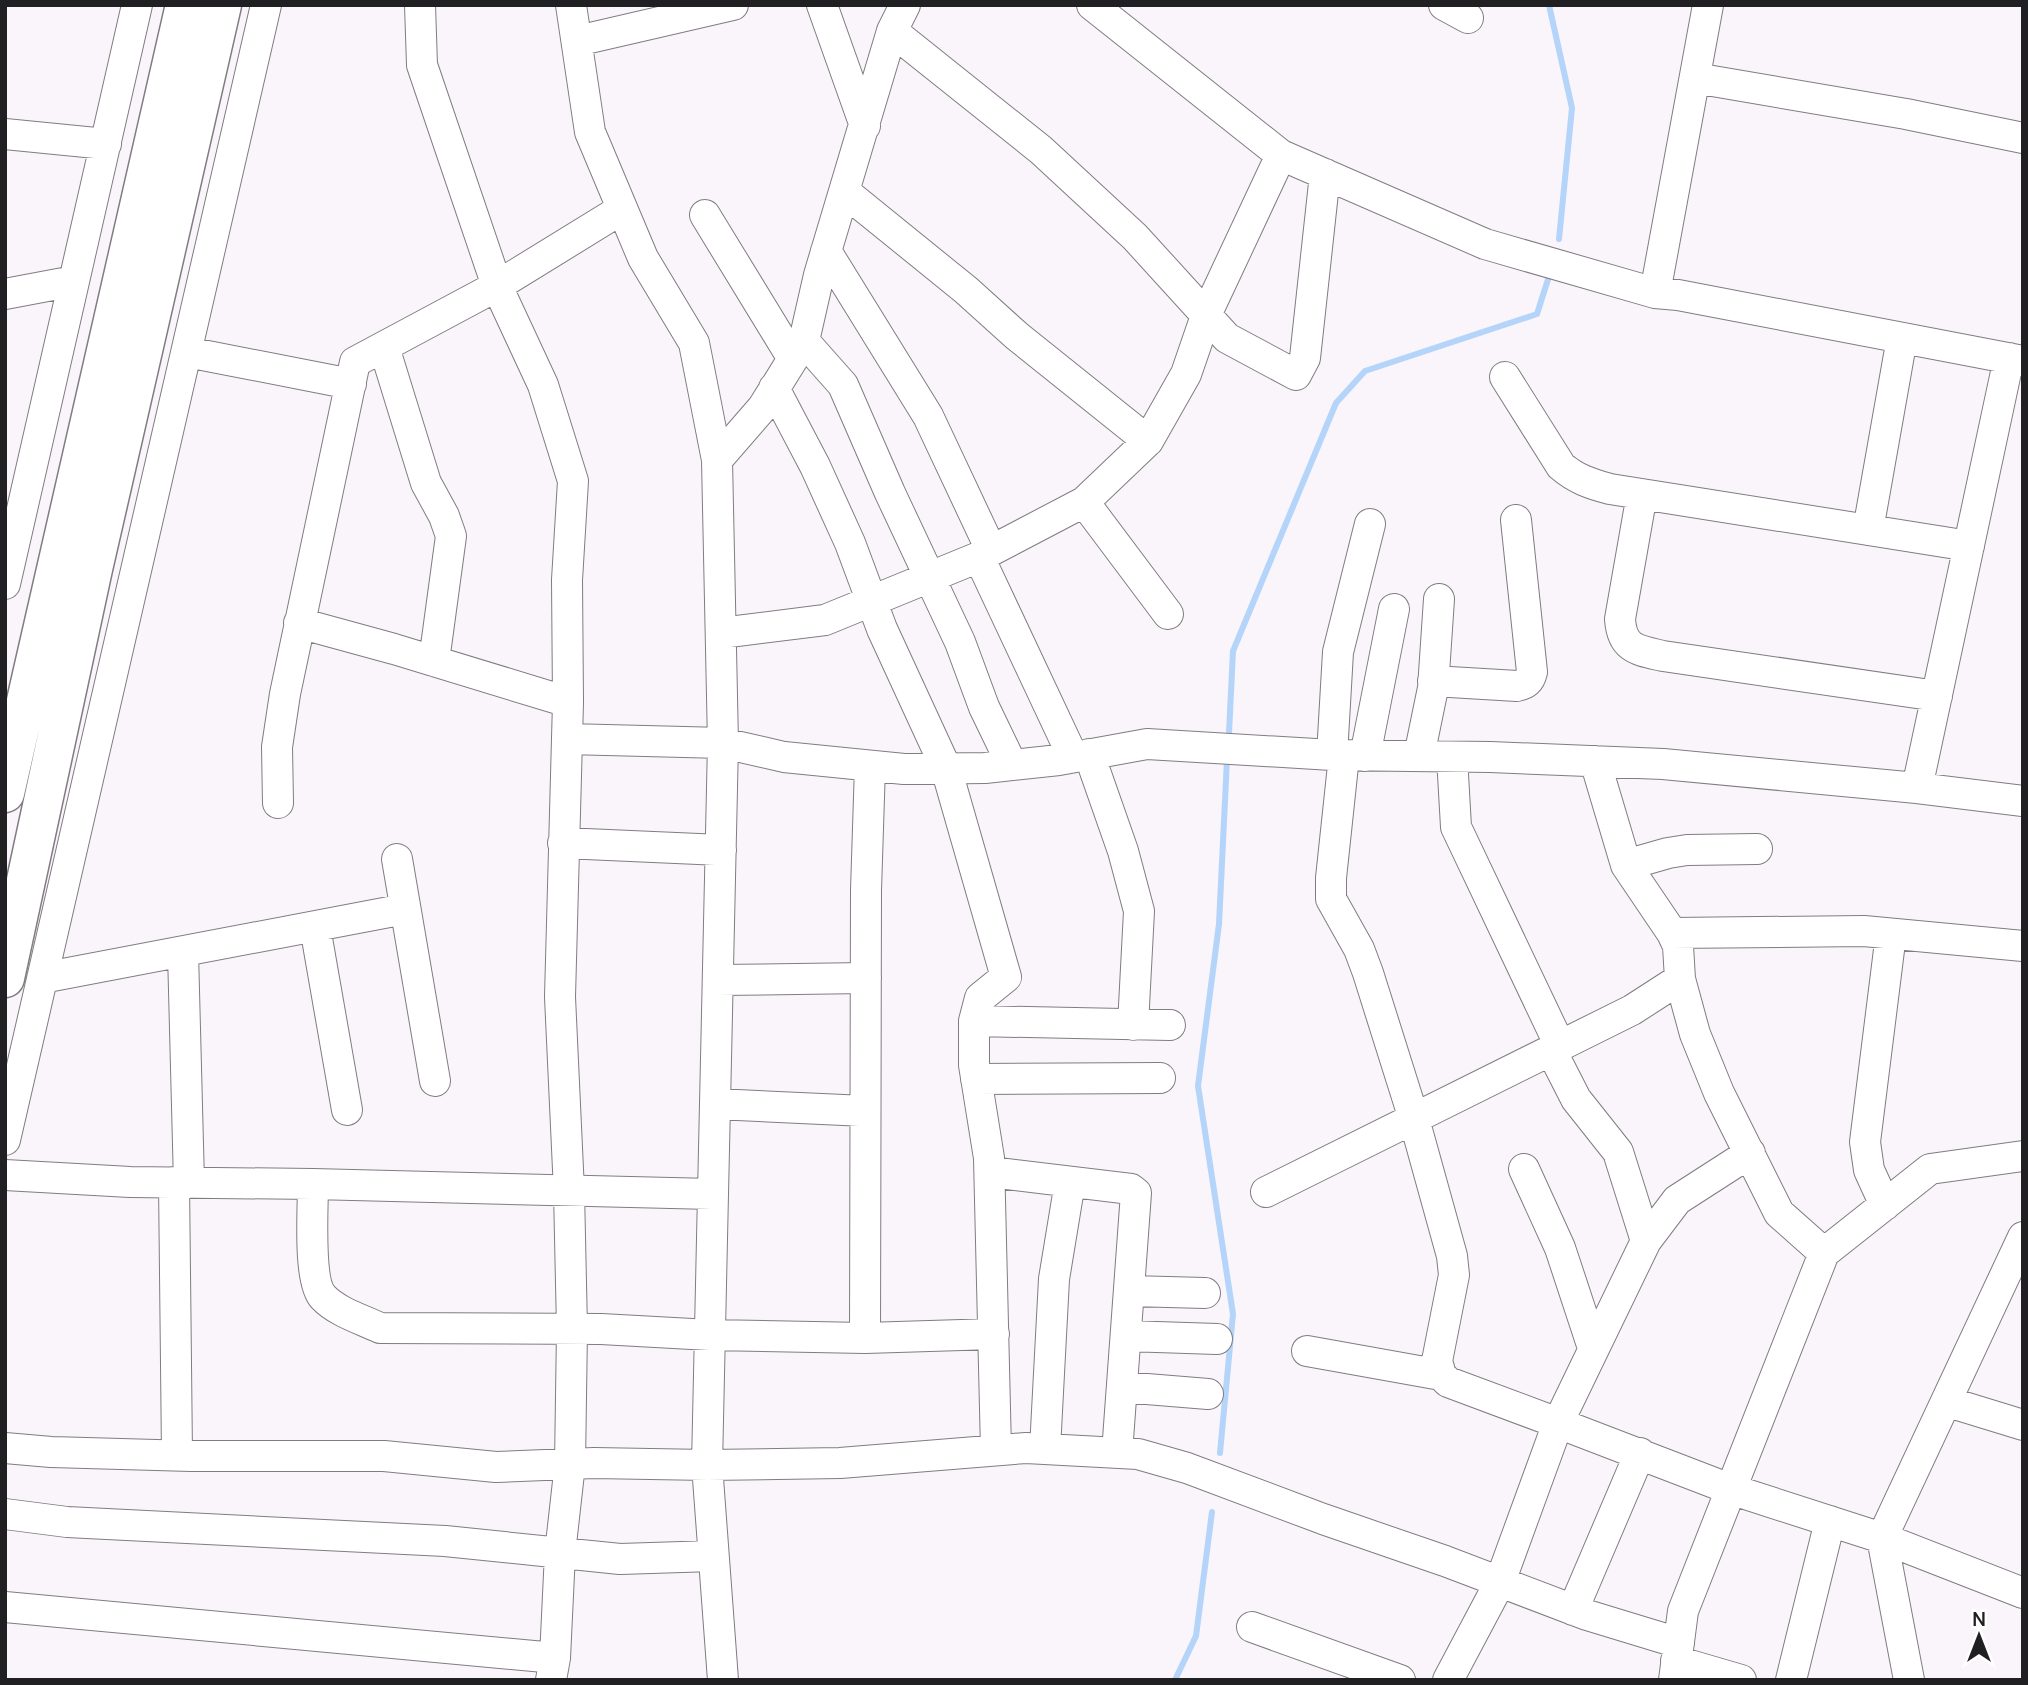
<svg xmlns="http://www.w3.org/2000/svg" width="2028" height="1685" viewBox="0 0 2028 1685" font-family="Manrope,sans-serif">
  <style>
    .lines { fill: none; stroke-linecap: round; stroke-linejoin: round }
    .stream { stroke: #b4d4f9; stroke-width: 6 }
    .minor-casing { stroke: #807c81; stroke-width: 32 }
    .highway-casing { stroke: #807c81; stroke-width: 41 }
    .minor { stroke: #fff; stroke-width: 30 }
    .highway { stroke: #fff; stroke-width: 38 }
  </style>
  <rect width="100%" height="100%" fill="#f9f5fa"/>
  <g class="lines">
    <path class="stream" d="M1549 5 1572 108 1559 239
      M1229 733 1233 651 1336 403 1365 371 1537 314 1550 273
      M1220 1453 1233 1314 1198 1086 1219 924 1227 759
      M1175 1680 1196 1636 1212 1512"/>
    <g class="minor-casing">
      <path id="minor" d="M420 5 422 65 497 286 543 385 573 481 567 580 568 702 560 997 569 1191 572 1329 570 1464 560 1553 555 1658
        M571 5 590 132 643 258 694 343 717 460 723 743 707 1465 723 1680
        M822 5 865 126
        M1092 5 1281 155 1485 244 1655 293 1678 295 2023 361
        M1444 5 1468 18
        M892 31 1041 150 1135 237 1227 338 1296 375 1305 358 1325 174
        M577 41 733 5
        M1695 78 1906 114 2023 138
        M5 134 106 144
        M845 192 966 290 1017 336 1148 441
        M705 215 793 359
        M826 251 928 416 991 550
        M1655 293 1708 5
        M5 294 74 281
        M804 341 843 385 890 493 960 642 984 707 1012 765
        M384 347 426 483 444 516 451 536 434 661
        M187 352 351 384
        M1505 377 1561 466C1576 479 1591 484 1610 489L1969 546
        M774 388 815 466 850 543 882 629 946 768 1006 977 980 998 974 1021V1065L989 1158 996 1450
        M717 460 763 407 804 341 819 275 892 31 905 5
        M1642 494 1620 619C1622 649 1637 650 1663 656L1937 696
        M1084 502 1168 614
        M1868 530 1902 338
        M979 557 1073 757
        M5 584 137 5
        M299 623 394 649 568 702
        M721 633 825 620 979 557 1084 502 1148 441 1186 374 1207 313 1281 155
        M1433 681 1517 686C1526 684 1530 681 1532 672L1516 520
        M567 739 723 743 784 757 904 769 985 768 1059 760 1147 744 1332 755 1490 757 1663 764 1917 788 2023 801
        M1089 754 1123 851 1139 911 1133 1025
        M1332 755 1338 652 1370 524
        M1344 756 1331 878V899L1359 949 1368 973 1414 1119 1452 1256 1454 1275 1437 1361 1441 1375 1448 1382 1558 1423 1500 1582 1448 1680
        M1365 756 1394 609
        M1419 756 1433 688 1439 599
        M1452 757 1456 827 1560 1046
        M1595 761 1626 865 1672 933 1678 946 1680 979 1695 1034 1719 1093 1779 1213 1824 1253
        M1917 788 2009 358
        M278 803 277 747 285 694 355 362 497 286 622 209
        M563 843 721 850
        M397 859 435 1081
        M1626 865 1668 853 1687 850 1757 849
        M315 927 347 1110
        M1672 933 1864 931 2023 946
        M183 952 189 1183
        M42 978 405 909
        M718 980 866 978
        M974 1021 1170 1025
        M1551 1050 1576 1099 1618 1152 1646 1241 1677 1200 1750 1153
        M976 1079 1160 1078
        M715 1104 865 1111
        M5 1140 266 5
        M1524 1169 1560 1248 1593 1348
        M990 1172 1131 1189 1136 1193 1117 1453
        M5 1175 130 1182 313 1184 712 1194
        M174 1182 177 1455
        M313 1184C313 1207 308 1281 323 1297 337 1312 361 1319 380 1328L601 1329 710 1335 865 1338 866 890 870 766
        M1266 1192 1632 1010 1680 979
        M1885 1205 1869 1170 1865 1142 1891 934
        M1646 1241 1558 1423 1730 1489 1882 1538 2023 1593
        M1130 1291 1205 1293
        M1126 1336 1217 1339
        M865 1338 994 1334
        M1307 1351 1441 1375
        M1122 1387 1208 1394
        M1948 1402 2023 1425
        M5 1448 51 1452 191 1456H384L496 1467 594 1463 707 1465 840 1463 1026 1448 1138 1454 1187 1468 1323 1519 1445 1561 1587 1615 1679 1643
        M1045 1449 1054 1279 1070 1182
        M5 1514 67 1522 445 1541 620 1559 713 1556
        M5 1607 555 1658 551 1680
        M1573 1610 1640 1453
        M1252 1627 1400 1680
        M1676 1661 1741 1680
        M1674 1680 1683 1611 1824 1253 1930 1169 2023 1156
        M1791 1680 1830 1521
        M1909 1680 1882 1538 2023 1237"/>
    </g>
    <g class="highway-casing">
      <path id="highway" d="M5 793C64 530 127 268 185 5
        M5 978 93 569 222 5"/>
    </g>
    <use href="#minor" class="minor"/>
    <use href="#highway" class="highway"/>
  </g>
  <rect width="2028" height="1685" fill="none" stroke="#201f21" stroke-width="14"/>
  <g transform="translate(1979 1636)" stroke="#ffffff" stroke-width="5" paint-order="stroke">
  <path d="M0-5L12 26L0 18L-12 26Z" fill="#201f21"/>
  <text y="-10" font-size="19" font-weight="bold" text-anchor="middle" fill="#201f21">N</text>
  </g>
</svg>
